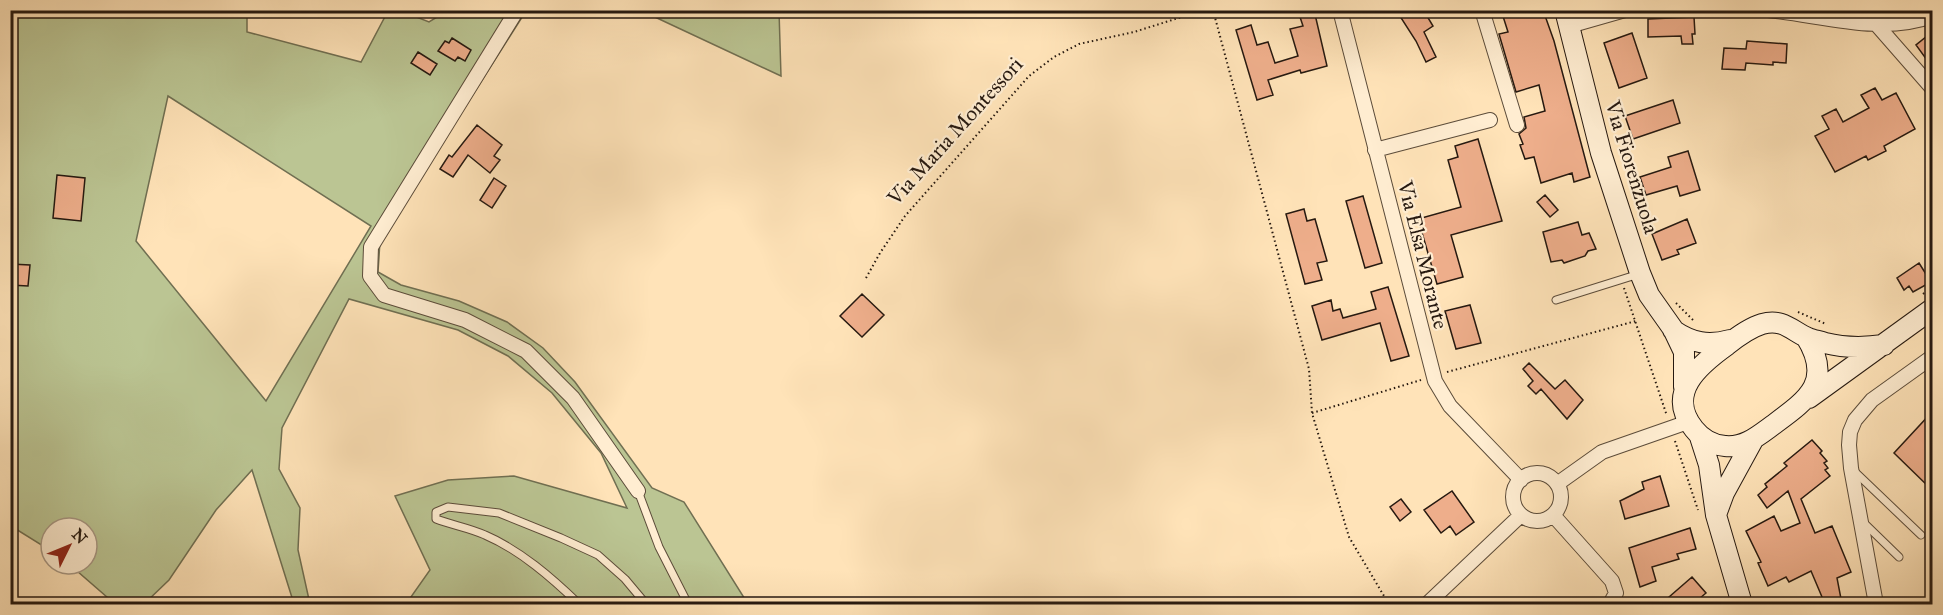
<svg xmlns="http://www.w3.org/2000/svg" width="1943" height="615" viewBox="0 0 1943 615" font-family="'IM FELL Great Primer',serif">
  <style>
    .green { fill: #bbc593; stroke: #706f52; stroke-width: 1.5; fill-rule: evenodd }
    .building { fill: #eeae8b; stroke: #261910; stroke-width: 1.5 }
    .lines { fill: none; stroke-linecap: round; stroke-linejoin: round }
    .lane-casing { stroke: #5c4c3a; stroke-width: 9 }
    .street-casing { stroke: #5c4c3a; stroke-width: 16 }
    .secondary-casing { stroke: #261910; stroke-width: 22 }
    .path { stroke: #261910; stroke-width: 2; stroke-dasharray: 1.5 3; stroke-linecap: butt }
    .lane { stroke: #ffedd1; stroke-width: 7 }
    .street { stroke: #ffedd1; stroke-width: 14 }
    .secondary { stroke: #ffedd1; stroke-width: 20 }
    .labels { text-anchor: middle; stroke-width: 4.5; stroke-linejoin: round; paint-order: stroke }
    .street-label { font-size: 21px; fill: #261910; stroke: #ffedd1 }
  </style>
  <rect width="100%" height="100%" fill="#ffe3b8"/>
  <filter id="stains"><feTurbulence type="fractalNoise" baseFrequency=".00333" numOctaves="4"/><feColorMatrix values="0 0 0 0 .2 0 0 0 0 .09 0 0 0 0 .02 0 0 0 .5 -.17"/></filter>
  <radialGradient id="worn" r=".72"><stop offset=".6" stop-color="#630" stop-opacity="0"/><stop offset="1" stop-color="#630" stop-opacity=".3"/></radialGradient>
  <path class="green" d="M10 11H247V32L361 62 388 11H401L429 22 447 11H526L380 241 378 272 401 285 459 301 507 322 543 348 575 382 652 488 684 502 748 604H406L430 570 395 496 448 480 514 476 627 508 601 453 552 393 508 356 458 330 349 299 282 428 279 469 300 508 298 550 310 604H294L252 470 216 510 169 580 144 604H115L69 564H87V528H51V551L11 526ZM168 96 371 226 266 401 136 241Z
    M642 11H779L781 76Z"/>
  <path class="building" d="M1314 10 1327 66 1301 73 1300 70 1268 80 1273 95 1257 100 1236 30 1251 25 1257 45 1268 42 1275 63 1298 56 1290 29 1303 26 1299 14Z
    M1396 10H1422L1426 17 1427 16 1433 26 1424 32 1436 57 1426 62 1416 41Z
    M1501 10H1543L1554 41 1590 177 1574 182 1572 173 1541 183 1534 157 1525 159 1520 145 1523 144 1519 134 1526 128 1524 117 1545 111 1539 85 1516 92 1499 34 1508 32Z
    M1694 17 1695 34H1692L1693 44H1682L1681 36 1648 37V19Z
    M1932 32V67L1916 45Z
    M1632 33 1647 78 1619 88 1604 43Z
    M452 38 471 50 465 61 458 57 455 61 438 51 445 41 449 43Z
    M1747 41 1787 44 1786 63 1773 62V65L1746 63 1745 70 1722 69 1724 48 1746 49Z
    M418 52 437 64 430 75 411 63Z
    M1875 88 1882 100 1896 93 1915 129 1884 146 1886 151 1868 160 1866 156 1835 172 1815 136 1829 129 1822 116 1836 109 1843 122 1869 108 1861 95Z
    M1673 100 1680 123 1633 139 1625 116Z
    M477 125 502 145 494 156 500 160 490 173 468 155 453 177 440 169 449 155 452 157Z
    M1478 139 1502 221 1451 235 1463 277 1437 284 1418 219 1461 207 1448 160 1458 157 1455 146Z
    M1688 151 1700 190 1680 196 1677 186 1646 195 1640 177 1671 167 1668 157Z
    M57 175 85 178 81 221 53 218Z
    M494 178 506 186 492 208 480 200Z
    M1545 195 1558 210 1550 217 1537 202Z
    M1363 196 1382 263 1365 268 1346 201Z
    M1304 209 1307 221 1315 219 1327 261 1317 263 1322 280 1305 284 1286 214Z
    M1687 219 1696 243 1677 250 1679 254 1662 260 1652 234Z
    M1578 222 1582 235 1589 233 1596 249 1588 251 1585 256 1564 263 1562 260 1551 262 1543 232Z
    M1919 263 1931 282 1913 292 1909 286 1904 290 1897 278Z
    M10 264 30 265 28 286 10 285Z
    M1388 287 1409 356 1391 361 1380 323 1322 340 1312 306 1331 300 1333 311 1340 309 1343 318 1376 309 1371 292Z
    M862 294 884 315 862 337 840 316Z
    M1470 305 1481 343 1456 349 1445 311Z
    M1529 363 1555 389 1565 380 1583 400 1567 419 1541 389 1536 394 1528 386 1533 381 1523 369Z
    M1932 412V490L1894 453Z
    M1812 440 1822 451 1820 453 1827 461 1824 463 1828 468 1825 470 1830 476 1801 499 1815 533 1832 526 1851 572 1837 578 1842 604H1825L1811 571 1789 582 1786 577 1768 586 1758 563 1761 562 1746 531 1774 516 1781 531 1800 523 1788 491 1767 508 1758 495 1767 487 1765 484 1787 466 1784 463Z
    M1660 476 1669 506 1625 519 1620 501 1644 489 1642 482Z
    M1452 491 1474 522 1456 535 1450 526 1441 533 1424 510Z
    M1401 499 1411 512 1400 521 1390 507Z
    M1690 528 1696 549 1677 554 1679 559 1652 567 1656 581 1640 587 1629 548Z
    M1692 577 1706 593 1693 604H1661Z"/>
  <g class="lines">
    <g class="lane-casing">
      <path id="lane" d="M1556 300 1639 274
        M1853 470 1921 535
        M638 491 659 547 688 604
        M1864 523 1899 557
        M579 604C552 578 520 550 485 535 470 528 452 525 436 519V512L448 507 499 513 561 538 598 555 625 579 646 604"/>
    </g>
    <g class="street-casing">
      <path id="street" d="M517 10 371 247 370 276 384 295 465 320 526 351 573 398 638 491
        M1340 10 1435 381 1450 406 1521 480
        M1482 10 1517 125
        M1768 10C1821 15 1881 35 1932 16
        M1876 24 1932 88
        M1569 26 1625 10
        M1375 150 1490 120
        M1513 497a24 24 0 1 1 48 0a24 24 0 1 1-48 0Z
        M1557 484 1602 452 1688 422
        M1553 515 1612 581 1616 593 1610 604
        M1427 604 1521 515
        M1876 604 1851 468 1849 445 1850 432 1855 420 1872 400 1932 357"/>
    </g>
    <g class="secondary-casing">
      <path id="secondary" d="M1565 10 1601 153 1640 273 1649 295 1673 329 1684 352V387
        M1673 330C1692 343 1708 346 1730 340
        M1806 337C1834 382 1807 400 1773 425 1758 436 1744 448 1725 446 1712 445 1702 439 1694 429 1665 393 1699 365 1727 345 1737 337 1749 328 1762 324 1783 318 1792 331 1808 338 1813 340 1819 341 1825 343 1845 348 1863 348 1884 345
        M1809 398 1932 309
        M1700 437 1709 465 1716 515 1742 604
        M1717 512 1724 493 1753 440"/>
    </g>
    <path class="path" d="M1213 10 1309 369 1312 413 1349 537 1387 601V604
      M866 278 880 253 905 216 1029 76 1054 57 1079 44 1134 32 1204 10
      M1624 288 1667 416
      M1923 294 1932 287
      M1676 303 1695 322
      M1798 312 1826 324
      M1447 372 1636 321
      M1312 413 1421 380
      M1675 441 1698 510"/>
    <use href="#lane" class="lane"/>
    <use href="#street" class="street"/>
    <use href="#secondary" class="secondary"/>
  </g>
  <g class="labels">
    <g class="street-label">
      <text transform="translate(955 131) rotate(-48)" y="7">Via Maria Montessori</text>
      <text transform="translate(1632 167) rotate(73)" y="7">Via Fiorenzuola</text>
      <text transform="translate(1423 255) rotate(76)" y="7">Via Elsa Morante</text>
    </g>
  </g>
  <rect width="1943" height="615" fill="none" stroke="#ffe3b8" stroke-width="36"/>
  <rect x="12" y="12" width="1919" height="591" fill="none" stroke="#261910" stroke-width="3"/>
  <rect x="18" y="18" width="1907" height="579" fill="none" stroke="#261910" stroke-width="1.5"/>
  <g transform="translate(69 546) rotate(47)"><circle r="28" fill="#ffedd1" stroke="#a89884" stroke-width="1.5"/>
  <path d="M0-4.5L10 22L0 15L-10 22Z" fill="#8f2418"/>
  <text y="-9" font-size="16" font-weight="bold" text-anchor="middle" fill="#261910">N</text>
  </g>
  <rect width="100%" height="100%" filter="url(#stains)"/>
  <rect width="100%" height="100%" fill="url(#worn)"/>
</svg>
